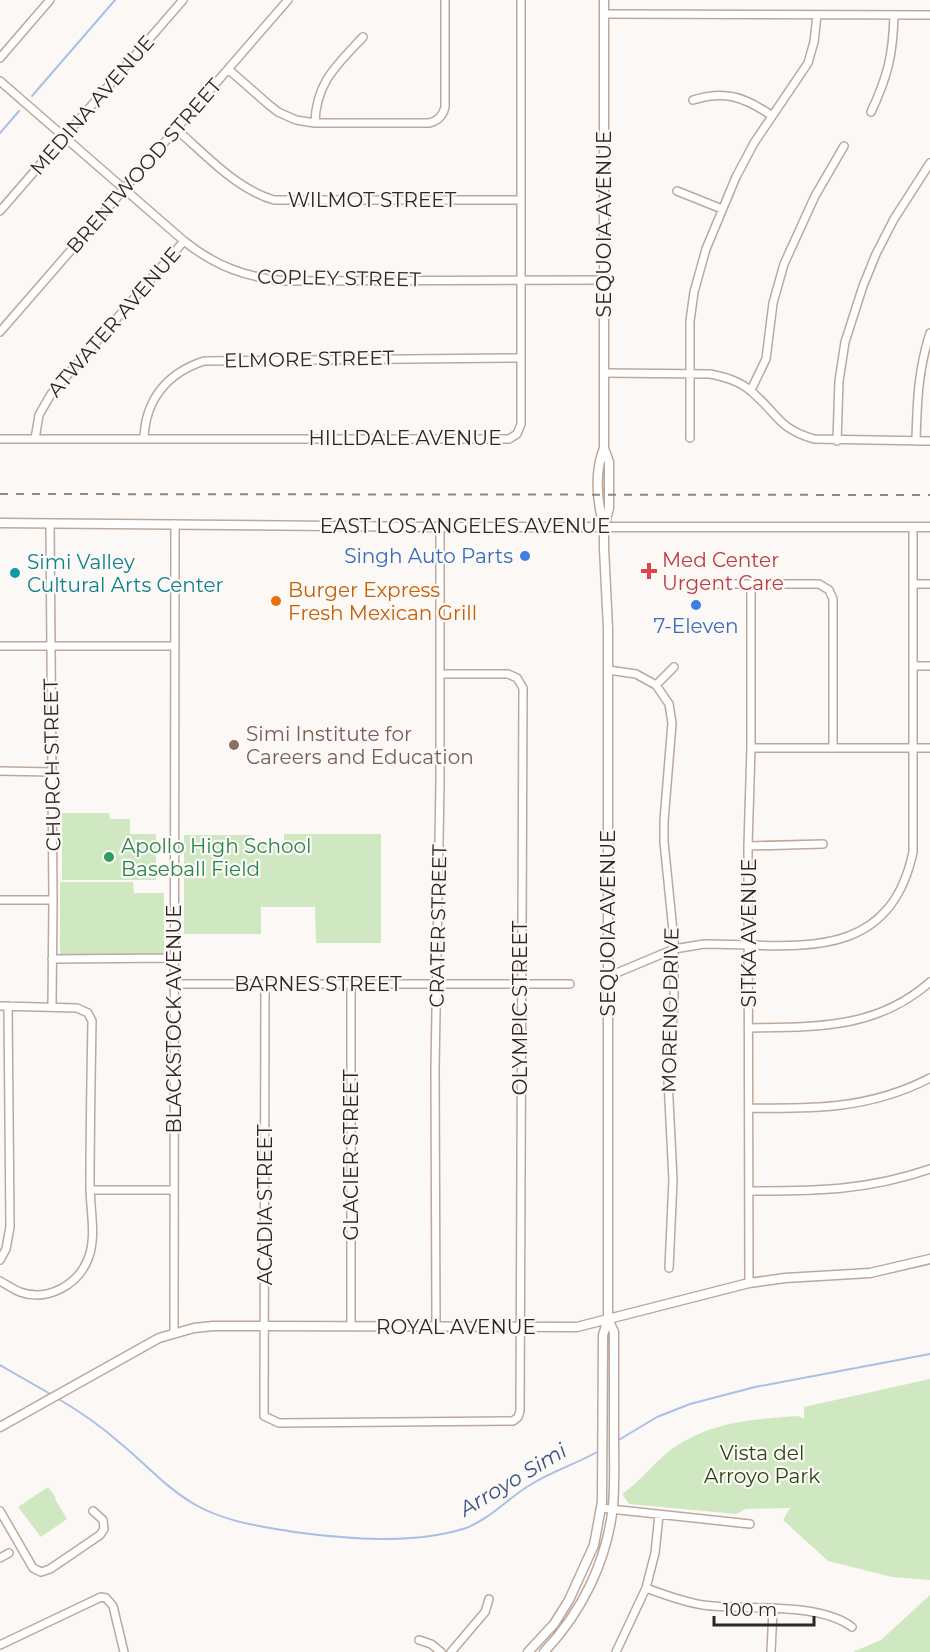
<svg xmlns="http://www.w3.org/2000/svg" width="930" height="1652" viewBox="0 0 930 1652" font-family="Montserrat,sans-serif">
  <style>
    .green { fill: #cfe8c1 }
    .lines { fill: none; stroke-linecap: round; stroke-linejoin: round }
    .stream { stroke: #a9c0e5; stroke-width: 2 }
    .minor-casing { stroke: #bda99b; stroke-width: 10 }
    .major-casing { stroke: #bda99b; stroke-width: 11 }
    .minor { stroke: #fff; stroke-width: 7 }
    .major { stroke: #fff; stroke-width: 8 }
    .rail { stroke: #8e8883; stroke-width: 2; stroke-dasharray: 8 8; stroke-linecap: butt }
    .shop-dot { fill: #3f7fe0; stroke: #fcf8f5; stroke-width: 2 }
    .health-dot { fill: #e0444e; stroke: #fcf8f5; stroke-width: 2 }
    .culture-dot { fill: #0f9aa8; stroke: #fcf8f5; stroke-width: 2 }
    .food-dot { fill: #e8710a; stroke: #fcf8f5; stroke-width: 2 }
    .education-dot { fill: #8d6e63; stroke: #fcf8f5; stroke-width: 2 }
    .leisure-dot { fill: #2e9e5b; stroke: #fcf8f5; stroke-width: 2 }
    .labels { text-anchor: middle; stroke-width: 4.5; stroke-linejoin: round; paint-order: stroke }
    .street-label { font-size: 20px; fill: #2f2721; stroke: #fcf8f5 }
    .shop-label { font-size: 20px; fill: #366cbe; stroke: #fcf8f5; text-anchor: end }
    .health-label { font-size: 20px; fill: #be3a42; stroke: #fcf8f5; text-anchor: start }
    .culture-label { font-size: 20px; fill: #0d838f; stroke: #fcf8f5; text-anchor: start }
    .food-label { font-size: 20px; fill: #c56008; stroke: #fcf8f5; text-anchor: start }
    .education-label { font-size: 20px; fill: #785e54; stroke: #fcf8f5; text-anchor: start }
    .leisure-label { font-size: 20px; fill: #27864d; stroke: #fcf8f5; text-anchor: start }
    .park-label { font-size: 20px; fill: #294711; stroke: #fcf8f5 }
    .water-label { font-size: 21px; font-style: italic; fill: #365586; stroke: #fcf8f5 }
  </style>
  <rect width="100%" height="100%" fill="#fcf8f5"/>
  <path class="green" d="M62 813H109L110 819H130V834H156V880H62Z
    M284 834H381V943H316L315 907H261V934H184V835H252L253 844H284Z
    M60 882H133L134 893H164V955L60 954Z
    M930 1379V1580L892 1577 828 1561 783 1520 790 1508 746 1509 736 1514 629 1504 622 1494C639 1483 651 1466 667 1453 705 1422 753 1419 799 1416L804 1419V1407Z
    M48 1487 56 1498 55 1499 67 1519 41 1537 18 1507Z
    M930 1595V1652H853L881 1640Z"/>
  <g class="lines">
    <path class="stream" d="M32 96 115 0
      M0 133 19 111
      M0 1365 52 1395
      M57 1398C79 1411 101 1426 120 1443 145 1463 165 1487 194 1504 225 1522 259 1526 294 1532 348 1539 413 1545 466 1528 490 1519 508 1498 530 1485 552 1471 576 1464 599 1451
      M617 1441 657 1417 690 1404 755 1387 930 1354"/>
    <g class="minor-casing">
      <path id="minor" d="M604 14 930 15
        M0 58 50 0
        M228 69 268 104 278 112 296 120 315 123H429C438 121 443 116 445 107V0
        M0 81 184 241C215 266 247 278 287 281L604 280
        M693 100C725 90 744 97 771 115
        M871 112C888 76 893 54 894 15
        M315 123C316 82 337 65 363 37
        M176 129C206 155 236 189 274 200H521
        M677 191 722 209
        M0 211 183 0
        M0 332 288 0
        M605 373 710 374C725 377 740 381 752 392 778 414 777 428 814 439L930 441
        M751 390 766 359 773 303 784 264 815 196 844 146
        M690 438V321L694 292 706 249 736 177 754 143 808 63 814 42 817 15
        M0 439H509L517 434 521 424V0
        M35 439 39 415 51 394 184 241
        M144 439C145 400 167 373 204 361L520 358
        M837 441 839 381 845 342 863 286 876 254 894 219 930 163
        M916 441C917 403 918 370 930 333
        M50 524 53 900 52 1006
        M709 584H819L829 590 833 599V748
        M913 584H930
        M0 646H174
        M913 666H930
        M608 670 636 674 656 685 669 704 672 723 664 821V842L674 941V1004L668 1080 673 1180 669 1268
        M656 685 674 667
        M751 748H930
        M0 771 51 772
        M748 846 823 844
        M0 900H53
        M52 959 173 958
        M607 977 674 949 704 944C792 944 889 966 913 852V527
        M174 984H570
        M265 984 264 1416 279 1423 513 1421 518 1417 520 1411 523 688 517 678 508 674H440
        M351 984V1326
        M0 1006 77 1008 88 1013 92 1021C91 1076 90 1131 90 1186 90 1210 97 1237 88 1259 78 1285 47 1302 20 1292 13 1289 7 1285 0 1281
        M749 1028C816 1027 877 1029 930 982
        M749 1108C814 1109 870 1109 930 1078
        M90 1190H174
        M749 1191C817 1191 865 1191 930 1169
        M0 1260 6 1249 10 1227 8 1006
        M749 1283 748 846 751 748V584
        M436 1325 435 1069 440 783V527
        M174 1333 175 524
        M601 1508 750 1524
        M0 1511 33 1568 41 1572 50 1569 100 1535 104 1529 103 1520 93 1511
        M0 1558 9 1553
        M646 1588C665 1595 683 1602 703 1605 746 1611 817 1601 852 1627
        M419 1640 431 1644 441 1652
        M0 1645 101 1597 106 1598 113 1606 124 1652
        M451 1652 485 1612 489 1599
        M616 1652 646 1588 655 1553 659 1515
        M771 1652 773 1609"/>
    </g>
    <g class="major-casing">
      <path id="major" d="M0 523 440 527H930
        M604 527C597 501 594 473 604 448
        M0 1427 159 1338 194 1328 213 1326 577 1327 749 1283 785 1278 870 1273 930 1259
        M528 1652 554 1624 569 1600 594 1545 602 1502 603 1335 608 1319V629L604 548V527L609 508V462L604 448V0
        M544 1652C582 1612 607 1561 613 1506 615 1483 614 1460 614 1437 614 1402 614 1367 614 1332L608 1319"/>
    </g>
    <use href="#minor" class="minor"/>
    <use href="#major" class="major"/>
    <path class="rail" d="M0 494 930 495"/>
  </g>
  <g class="shop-dot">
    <circle cx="525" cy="556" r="6"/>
    <circle cx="696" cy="605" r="6"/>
  </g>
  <path class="health-dot" d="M646 562h6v6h6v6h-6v6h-6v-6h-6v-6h6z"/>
  <circle class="culture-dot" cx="15" cy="573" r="6"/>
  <circle class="food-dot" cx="276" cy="601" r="6"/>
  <circle class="education-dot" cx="234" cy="745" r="6"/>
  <circle class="leisure-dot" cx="109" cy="857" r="6"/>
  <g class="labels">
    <g class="street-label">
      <text transform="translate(92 105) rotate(-49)" y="7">MEDINA AVENUE</text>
      <text transform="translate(144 166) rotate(-49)" y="7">BRENTWOOD STREET</text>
      <text x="372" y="207">WILMOT STREET</text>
      <text transform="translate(604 224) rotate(-90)" y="7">SEQUOIA AVENUE</text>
      <text transform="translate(339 278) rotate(1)" y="7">COPLEY STREET</text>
      <text transform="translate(114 322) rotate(-49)" y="7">ATWATER AVENUE</text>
      <text transform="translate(309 359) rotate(-1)" y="7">ELMORE STREET</text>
      <text x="405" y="445">HILLDALE AVENUE</text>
      <text x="465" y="533">EAST LOS ANGELES AVENUE</text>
      <text transform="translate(52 765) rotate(-91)" y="7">CHURCH STREET</text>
      <text transform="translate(608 923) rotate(-90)" y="7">SEQUOIA AVENUE</text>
      <text transform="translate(438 926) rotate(-89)" y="7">CRATER STREET</text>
      <text transform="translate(749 933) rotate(-90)" y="7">SITKA AVENUE</text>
      <text x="318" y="991">BARNES STREET</text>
      <text transform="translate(520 1008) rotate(-90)" y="7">OLYMPIC STREET</text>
      <text transform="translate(670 1010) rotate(-89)" y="7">MORENO DRIVE</text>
      <text transform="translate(174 1019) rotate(-90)" y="7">BLACKSTOCK AVENUE</text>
      <text transform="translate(351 1155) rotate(-90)" y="7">GLACIER STREET</text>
      <text transform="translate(265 1205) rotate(-90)" y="7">ACADIA STREET</text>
      <text x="456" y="1334">ROYAL AVENUE</text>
    </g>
    <g class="shop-label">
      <text x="513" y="563">Singh Auto Parts</text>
      <text x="696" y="633" text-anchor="middle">7-Eleven</text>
    </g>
    <g class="health-label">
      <text x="662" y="567">Med Center<tspan x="662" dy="23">Urgent Care</tspan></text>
    </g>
    <g class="culture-label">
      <text x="27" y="569">Simi Valley<tspan x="27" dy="23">Cultural Arts Center</tspan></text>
    </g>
    <g class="food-label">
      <text x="288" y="597">Burger Express<tspan x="288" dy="23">Fresh Mexican Grill</tspan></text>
    </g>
    <g class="education-label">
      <text x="246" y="741">Simi Institute for<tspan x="246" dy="23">Careers and Education</tspan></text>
    </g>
    <g class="leisure-label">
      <text x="121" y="853">Apollo High School<tspan x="121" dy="23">Baseball Field</tspan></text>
    </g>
    <g class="park-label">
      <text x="762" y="1460">Vista del<tspan x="762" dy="23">Arroyo Park</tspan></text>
    </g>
    <g class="water-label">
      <text transform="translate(513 1480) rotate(-31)" y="7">Arroyo Simi</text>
    </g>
  </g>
  <path d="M714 1616v9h100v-9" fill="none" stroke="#2f2721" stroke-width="3"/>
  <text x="723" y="1616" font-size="18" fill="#2f2721" stroke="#fcf8f5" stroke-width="4.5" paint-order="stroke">100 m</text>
</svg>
